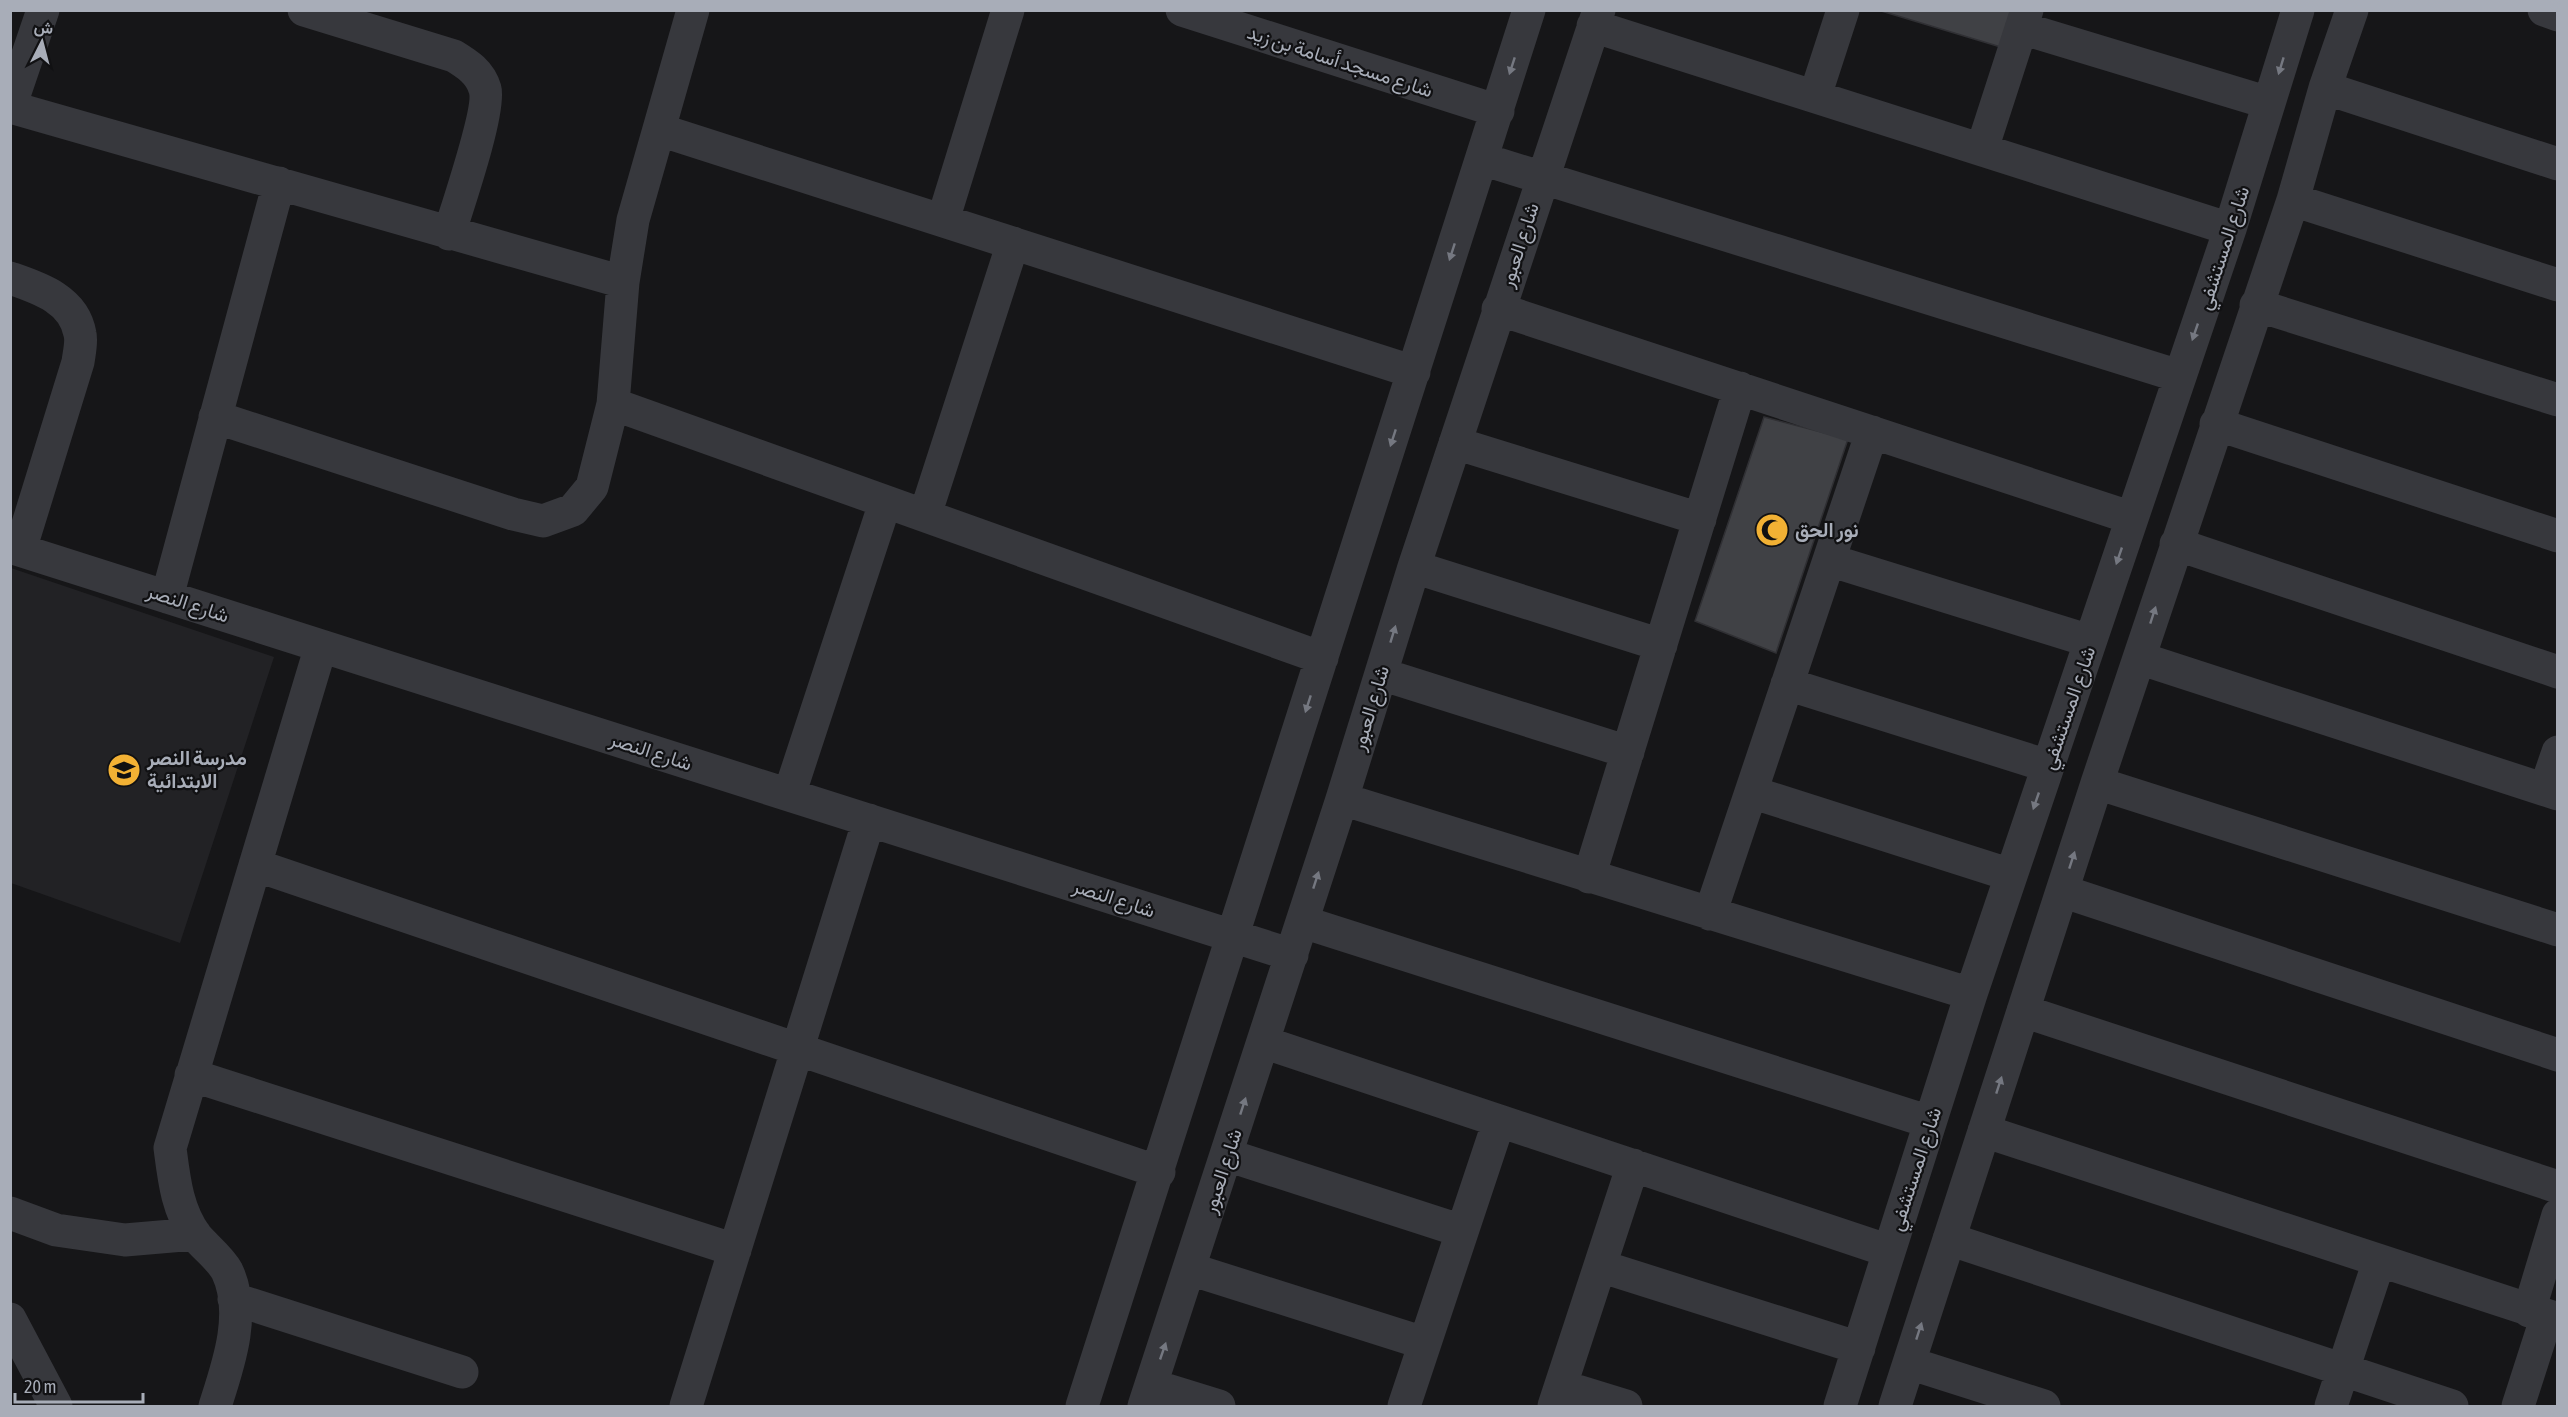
<svg xmlns="http://www.w3.org/2000/svg" width="2568" height="1417" viewBox="0 0 2568 1417" font-family="'Asap Condensed',Vazirmatn,sans-serif">
  <style>
    .built { fill: #222225 }
    .building { fill: #404145; stroke: #303034; stroke-width: 1.5 }
    .lines { fill: none; stroke-linecap: round; stroke-linejoin: round }
    .minor { stroke: #37383d; stroke-width: 33 }
    .oneway { fill: #757881 }
    .labels { text-anchor: middle; stroke-width: 4.5; stroke-linejoin: round; paint-order: stroke }
    .street-label { font-size: 20px; fill: #a8adb8; stroke: #111113 }
    .poi-label { font-size: 20px; font-weight: bold; fill: #a8adb8; stroke: #111113; text-anchor: start }
  </style>
  <rect width="100%" height="100%" fill="#161618"/>
  <path class="built" d="M11 568 274 657 180 943 11 883Z"/>
  <path class="building" d="M1878 10H2015L2004 48Z
    M1764 417 1848 439 1776 653 1695 621Z"/>
  <g class="lines">
    <path class="minor" d="M43 10 10 107 623 282
      M304 10 454 56C467 64 480 72 485 89 491 109 457 208 449 234
      M1182 10 1498 111
      M2544 10 2558 15
      M1593 26 2230 229
      M2021 28 2269 103
      M2325 88 2558 164
      M1815 96 1843 10
      M660 130 1414 372
      M1982 149 2027 10
      M1482 159 2179 376
      M2293 200 2558 285
      M943 220 1008 10
      M10 278C39 288 74 299 80 334 82 342 79 354 78 362L20 550
      M2256 305 2558 400
      M1498 309 2132 518
      M613 404 1322 658
      M215 417 513 514 543 521 573 510 592 487 613 404 623 282 633 220 693 10
      M2216 424 2558 536
      M1455 443 1700 519
      M925 515 1013 243
      M2176 544 2558 672
      M10 547 1292 955
      M1829 560 2090 641
      M1414 567 1661 645
      M167 597 279 183
      M2139 658 2558 794
      M1381 674 1628 752
      M1787 684 2048 766
      M2097 783 2558 930
      M2545 790 2558 752
      M1751 792 2011 875
      M789 795 885 503
      M1342 799 1971 994
      M255 865 1159 1172
      M1589 877 1740 388
      M2062 891 2558 1055
      M1710 914 1872 432
      M1303 922 1930 1122
      M2023 1011 2558 1187
      M1263 1042 1889 1251
      M191 1075 735 1250
      M1984 1131 2558 1319
      M1227 1155 1462 1231
      M10 1213 56 1230 125 1240 195 1234
      M1949 1239 2452 1406
      M1600 1266 1859 1348
      M1190 1269 1424 1343
      M234 1299 462 1372
      M2529 1311 2558 1215
      M10 1319 56 1406
      M1909 1363 2044 1406
      M1151 1385 1219 1406
      M1561 1386 1626 1406
      M215 1406C228 1366 247 1313 227 1271 220 1258 205 1247 196 1236 177 1210 174 1179 170 1148L321 646
      M686 1406 869 820
      M1082 1406 1529 10
      M1144 1406 1342 799 1414 567 1599 10
      M1404 1406 1499 1121
      M1554 1406 1633 1165
      M1840 1406 1971 994 2230 229 2298 10
      M1895 1406 2097 783 2293 200 2325 88 2352 10
      M2331 1406 2379 1261
      M2518 1406 2547 1316"/>
  </g>
  <defs><path id="oneway-solid" d="M-6-.8H1V-3.2L6.5 0L1 3.2V.8H-6Z" transform="scale(1.5)"/></defs>
  <g class="oneway">
    <use href="#oneway-solid" transform="translate(1512 66) rotate(108)"/>
    <use href="#oneway-solid" transform="translate(2281 66) rotate(107)"/>
    <use href="#oneway-solid" transform="translate(1452 252) rotate(108)"/>
    <use href="#oneway-solid" transform="translate(2195 332) rotate(109)"/>
    <use href="#oneway-solid" transform="translate(1393 438) rotate(108)"/>
    <use href="#oneway-solid" transform="translate(2119 556) rotate(109)"/>
    <use href="#oneway-solid" transform="translate(2153 615) rotate(-72)"/>
    <use href="#oneway-solid" transform="translate(1393 634) rotate(-73)"/>
    <use href="#oneway-solid" transform="translate(1308 704) rotate(108)"/>
    <use href="#oneway-solid" transform="translate(2036 801) rotate(109)"/>
    <use href="#oneway-solid" transform="translate(2072 860) rotate(-72)"/>
    <use href="#oneway-solid" transform="translate(1316 880) rotate(-72)"/>
    <use href="#oneway-solid" transform="translate(1999 1085) rotate(-72)"/>
    <use href="#oneway-solid" transform="translate(1243 1106) rotate(-72)"/>
    <use href="#oneway-solid" transform="translate(1919 1331) rotate(-72)"/>
    <use href="#oneway-solid" transform="translate(1163 1351) rotate(-71)"/>
  </g>
  <defs>
    <g id="mosque-disc" transform="scale(1.725)"><circle r="9.5" fill="#f2b134" stroke="#111113"/><path d="M3.5-4.9A6 6 0 1 0 3.5 4.9A5 5 0 1 1 3.5-4.9Z" fill="#111"/></g>
    <g id="school-disc" transform="scale(1.725)"><circle r="9.5" fill="#f2b134" stroke="#111113"/><path d="M0-5L7-2L0 1L-7-2ZM-4 1L0 2.5L4 1V4Q0 6-4 4Z" fill="#111"/></g>
  </defs>
  <g fill-rule="evenodd">
    <use href="#mosque-disc" x="1772" y="530"/>
    <use href="#school-disc" x="124" y="770"/>
  </g>
  <g class="labels">
    <g class="street-label">
      <text transform="translate(1340 61) rotate(18)" y="7">شارع مسجد أسامة بن زيد</text>
      <text transform="translate(1519 245) rotate(-72)" y="7">شارع العبور</text>
      <text transform="translate(2223 248) rotate(-72)" y="7">شارع المستشفي</text>
      <text transform="translate(188 603) rotate(18)" y="7">شارع النصر</text>
      <text transform="translate(1370 708) rotate(-73)" y="7">شارع العبور</text>
      <text transform="translate(2068 708) rotate(-71)" y="7">شارع المستشفي</text>
      <text transform="translate(651 751) rotate(18)" y="7">شارع النصر</text>
      <text transform="translate(1114 898) rotate(18)" y="7">شارع النصر</text>
      <text transform="translate(1915 1169) rotate(-72)" y="7">شارع المستشفي</text>
      <text transform="translate(1222 1171) rotate(-72)" y="7">شارع العبور</text>
    </g>
    <g class="poi-label">
      <text x="1795" y="537">نور الحق</text>
      <text x="147" y="765">مدرسة النصر<tspan x="147" dy="23">الابتدائية</tspan></text>
    </g>
  </g>
  <rect width="2568" height="1417" fill="none" stroke="#a8adb8" stroke-width="24"/>
  <g transform="translate(42 42) rotate(6)" stroke="#111113" stroke-width="4.5" paint-order="stroke">
  <path d="M0-4.5L10 22L0 15L-10 22Z" fill="#a8adb8"/>
  <text y="-9" font-size="16" font-weight="bold" text-anchor="middle" fill="#a8adb8">ش</text>
  </g>
  <path d="M15 1393v9h128v-9" fill="none" stroke="#a8adb8" stroke-width="3"/>
  <text x="24" y="1393" font-size="18" fill="#a8adb8" stroke="#111113" stroke-width="4.5" paint-order="stroke">20 m</text>
</svg>
